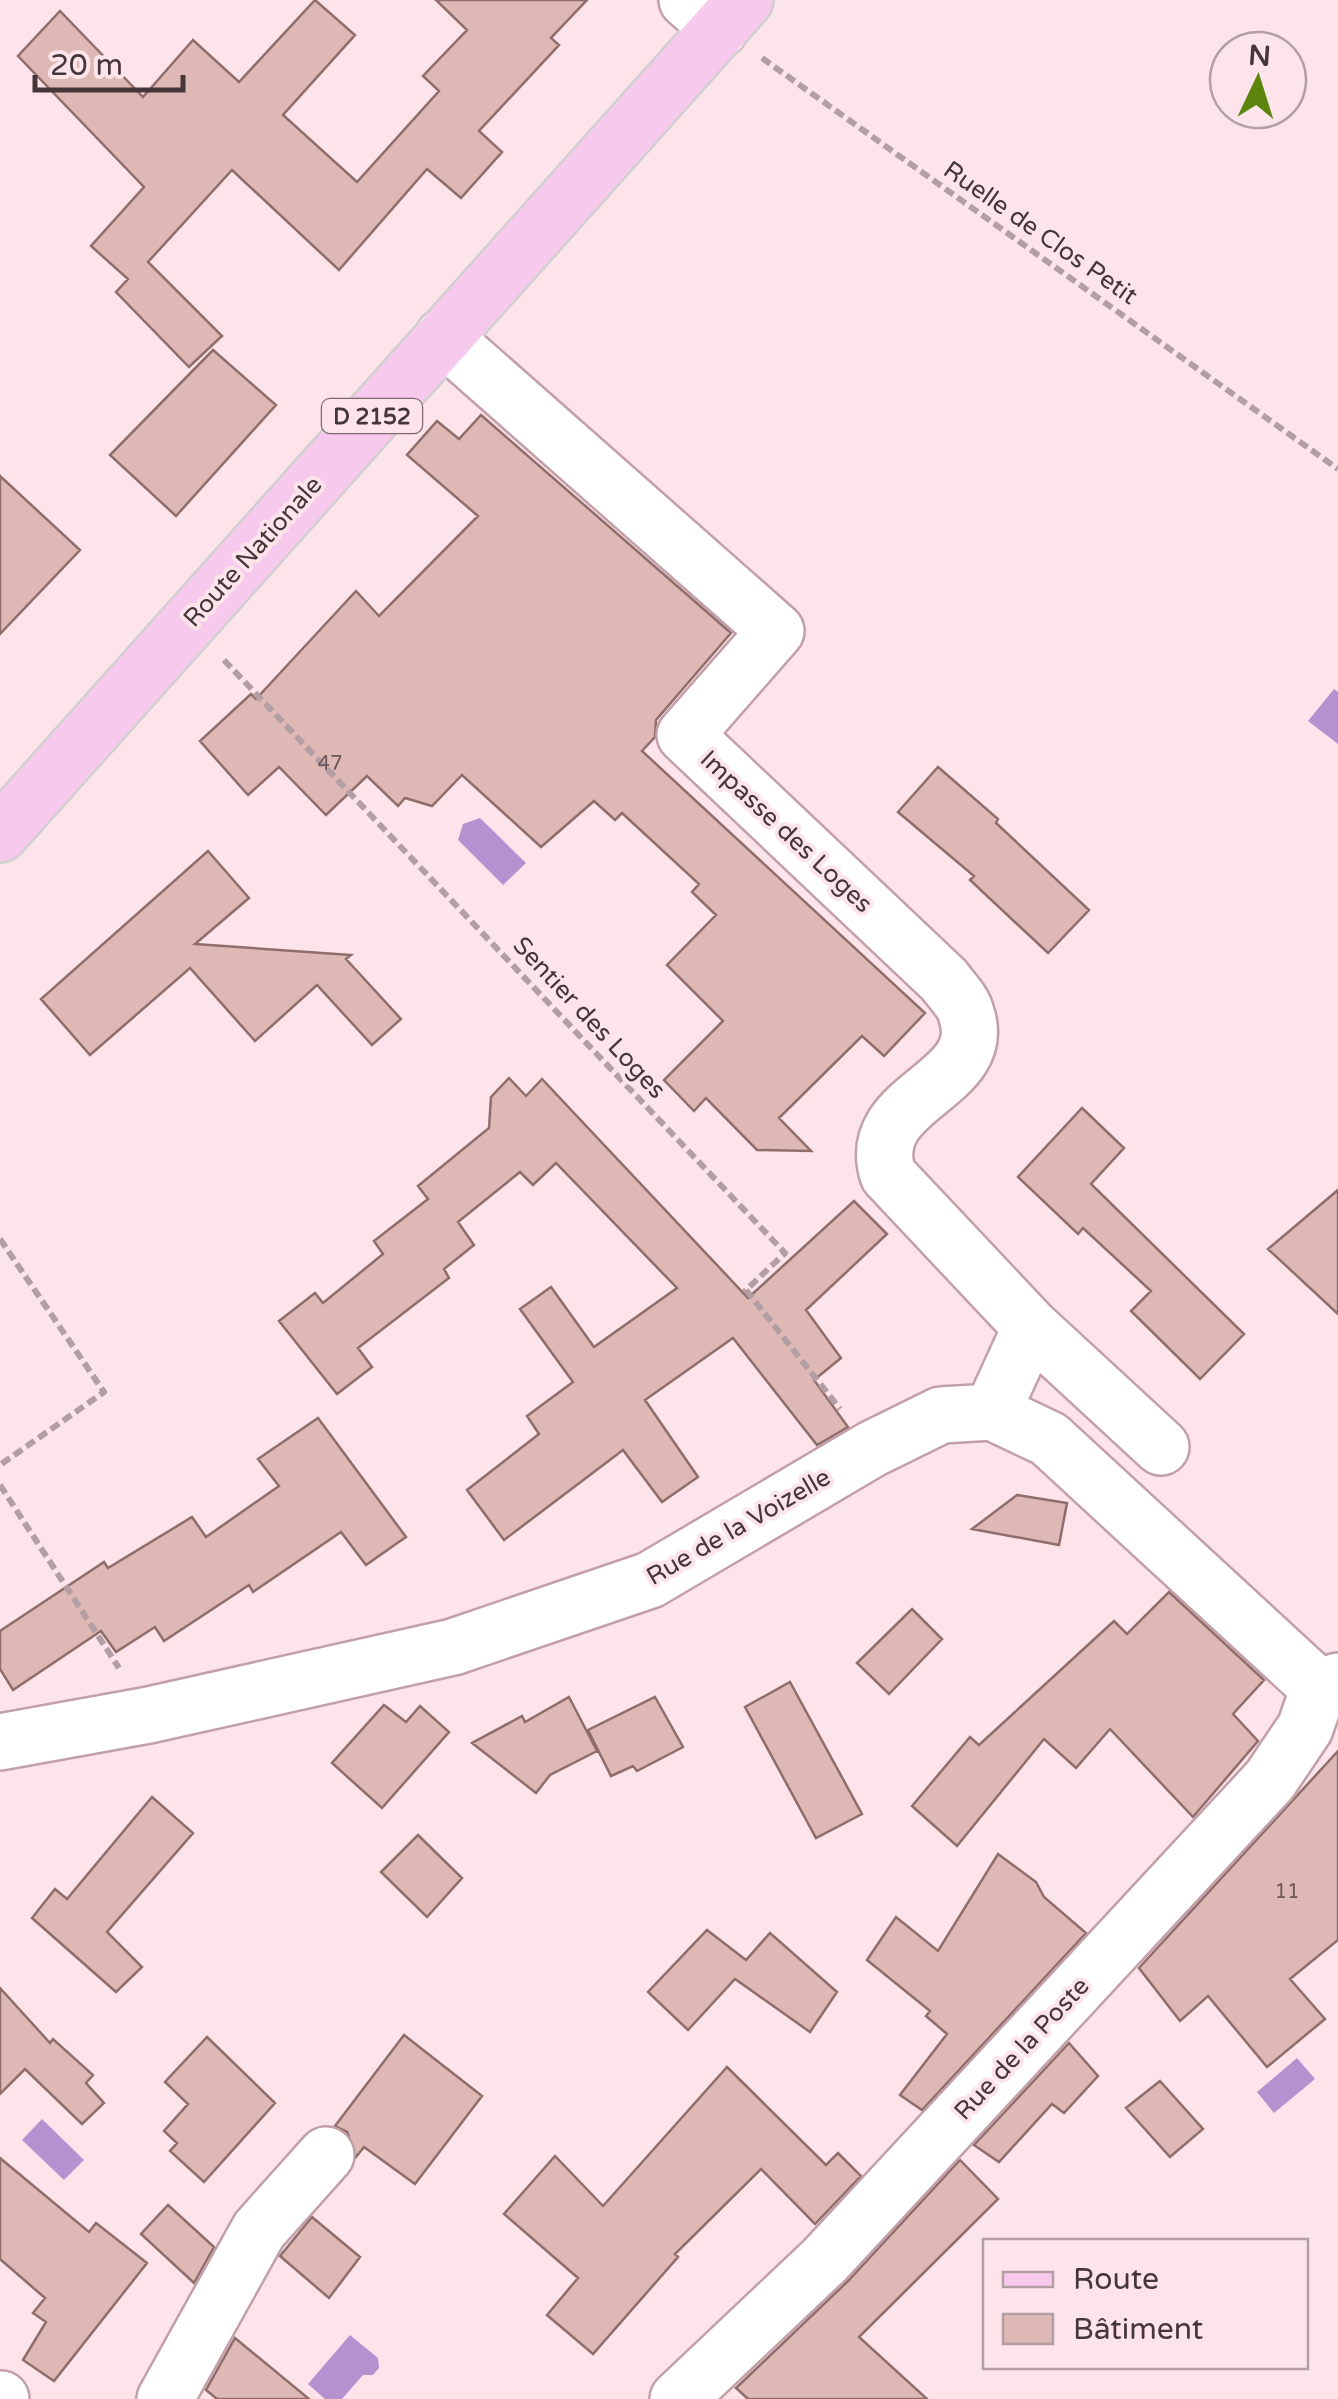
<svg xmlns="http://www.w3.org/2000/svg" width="1338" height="2399" viewBox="0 0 1338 2399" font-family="'Varela Round',sans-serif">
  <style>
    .water { fill: #b392cf }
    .building { fill: #deb8b4; stroke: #8f6d6a; stroke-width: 2.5 }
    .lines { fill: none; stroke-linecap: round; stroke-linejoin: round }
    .minor-casing { stroke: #c3a0a9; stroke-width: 60 }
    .major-casing { stroke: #d2cfd0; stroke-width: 60 }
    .path { stroke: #b29ea3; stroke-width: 6; stroke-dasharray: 10 5; stroke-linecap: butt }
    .minor { stroke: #fff; stroke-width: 55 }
    .major { stroke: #f7c9ed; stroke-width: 55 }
    .labels { text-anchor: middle; stroke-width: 8; stroke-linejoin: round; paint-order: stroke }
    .number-label { font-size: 20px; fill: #6b5658 }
    .shield { fill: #fce4ea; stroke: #7c6a6f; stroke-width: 2.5 }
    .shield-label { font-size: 22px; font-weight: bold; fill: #45363a }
    .street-label { font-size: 25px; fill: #45363a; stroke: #fce4ea }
  </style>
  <rect width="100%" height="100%" fill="#fce4ea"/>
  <path class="water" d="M1334 689 1338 692V744L1308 721Z
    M480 818 526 863 503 885 458 840 463 824Z
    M1297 2058 1315 2079 1274 2113 1257 2092Z
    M42 2119 84 2160 64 2180 22 2140Z
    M350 2335 378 2358 379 2368 373 2375H363L342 2399H325L308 2384Z"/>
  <path class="building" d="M315 0 355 35 283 115 357 182 439 91 423 76 467 30 436 0H587L551 38 559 45 479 131 502 152 461 198 427 169 339 270 232 170 148 262 222 336 189 367 116 292 128 279 91 246 144 187 18 56 60 11 143 97 193 40 239 82Z
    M213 350 276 405 176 516 110 455Z
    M481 415 731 633 656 720 655 737 642 751 925 1013 884 1056 862 1036 779 1118 811 1151 757 1150 706 1098 694 1111 664 1080 723 1021 667 965 716 915 692 892 699 884 622 813 615 820 594 801 541 847 462 775 432 806 405 798 398 806 367 776 326 815 279 767 248 795 200 741 251 694 256 699 356 591 379 616 478 516 407 455 437 421 459 439Z
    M0 476 80 550 0 634Z
    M938 767 998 819 996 823 1089 910 1048 953 970 880 974 876 898 812Z
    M208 851 249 898 195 944 351 955 346 959 401 1019 372 1045 317 985 255 1041 190 968 90 1055 41 999Z
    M509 1078 526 1096 542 1079 748 1298 854 1201 887 1234 806 1310 841 1358 814 1380 848 1427 817 1445 733 1338 645 1400 698 1477 662 1502 623 1450 504 1540 467 1490 539 1434 527 1416 573 1382 520 1309 551 1287 594 1347 677 1288 556 1163 533 1185 520 1172 458 1222 474 1245 444 1269 449 1278 358 1348 372 1367 337 1394 279 1321 315 1293 323 1303 383 1254 374 1241 428 1199 418 1186 489 1128 491 1097Z
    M1082 1108 1124 1148 1091 1184 1244 1334 1200 1379 1131 1311 1151 1291 1083 1228 1078 1234 1018 1177Z
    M1338 1190V1314L1268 1249Z
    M318 1418 406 1537 366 1565 341 1532 253 1592 249 1585 164 1641 155 1627 116 1652 101 1631 13 1690 0 1669V1631L104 1562 108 1568 192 1517 206 1537 279 1486 258 1459Z
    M1017 1495 1067 1503 1059 1545 972 1529Z
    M1169 1592 1264 1680 1233 1714 1258 1741 1193 1817 1110 1729 1076 1768 1044 1739 957 1846 912 1806 970 1737 979 1745 1114 1621 1127 1634Z
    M912 1609 942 1639 889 1694 857 1663Z
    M790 1682 862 1814 816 1838 745 1707Z
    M569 1697 597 1751 550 1775 536 1793 472 1743 522 1716 525 1722Z
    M655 1697 683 1747 637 1771 633 1766 611 1776 588 1730Z
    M384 1705 406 1722 420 1706 449 1732 382 1808 332 1763Z
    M1338 1751V1940L1290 1979 1325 2019 1267 2067 1208 1996 1180 2021 1139 1968Z
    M152 1797 193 1833 107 1932 142 1967 116 1992 32 1918 55 1889 67 1899Z
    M418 1835 462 1878 427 1917 381 1872Z
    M998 1854 1036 1882 1044 1897 1086 1933 922 2110 900 2095 947 2034 926 2016 930 2011 867 1960 896 1917 938 1951Z
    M707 1930 746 1960 770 1933 837 1992 810 2032 735 1979 688 2030 648 1992Z
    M0 1988 50 2043 53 2039 93 2075 86 2083 104 2103 82 2124 25 2069 0 2094Z
    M404 2035 482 2096 415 2184 364 2147 356 2157 347 2132 335 2126Z
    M207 2037 275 2103 204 2182 170 2151 177 2143 164 2131 188 2104 165 2082Z
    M1069 2043 1098 2076 1064 2113 1052 2104 999 2162 974 2145Z
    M727 2067 826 2165 838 2153 861 2176 815 2224 761 2169 675 2254 678 2257 593 2354 547 2315 578 2278 504 2214 555 2156 603 2206Z
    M1160 2081 1203 2129 1170 2157 1126 2108Z
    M0 2158 89 2232 96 2223 147 2263 54 2381 23 2360 46 2322 33 2313 45 2298 0 2259Z
    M960 2160 998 2199 859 2337 927 2399H748L736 2388 848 2281Z
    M168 2205 214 2247 194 2283 141 2234Z
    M312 2217 360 2257 329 2298 280 2256Z
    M235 2338 309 2399H217L206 2390Z"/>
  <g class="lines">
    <g class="minor-casing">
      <path id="minor" d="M687 0 720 29
        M443 337 776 631 685 735 944 980C951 990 963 1001 966 1013 992 1088 862 1094 888 1175L1031 1327
        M992 1412 1031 1327 1161 1447
        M0 1742 149 1715 453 1647 650 1580 872 1449 941 1415 992 1412 1049 1439 1319 1688
        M0 2399H1
        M165 2399 259 2230 326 2155
        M678 2399 825 2260 1270 1780 1305 1728 1319 1688 1338 1681"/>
    </g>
    <g class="major-casing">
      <path id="major" d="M0 834 745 0"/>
    </g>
    <path class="path" d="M762 58 1338 469
      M224 660 785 1253 746 1290 840 1409
      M0 1239 104 1392 0 1465
      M0 1485 119 1668"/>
    <use href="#minor" class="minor"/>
    <use href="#major" class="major"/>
  </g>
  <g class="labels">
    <g class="number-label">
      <text x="330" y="770">47</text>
      <text x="1287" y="1898">11</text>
    </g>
    <rect class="shield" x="322" y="399" width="100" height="34" rx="8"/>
    <g class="shield-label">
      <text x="372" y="424">D 2152</text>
    </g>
    <g class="street-label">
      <text transform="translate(1041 232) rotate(35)" y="9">Ruelle de Clos Petit</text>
      <text transform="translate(252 551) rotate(-48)" y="9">Route Nationale</text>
      <text transform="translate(787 831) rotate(43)" y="9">Impasse des Loges</text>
      <text transform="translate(590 1017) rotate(47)" y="9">Sentier des Loges</text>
      <text transform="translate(738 1526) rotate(-30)" y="9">Rue de la Voizelle</text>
      <text transform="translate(1021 2048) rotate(-47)" y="9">Rue de la Poste</text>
    </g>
  </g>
  <rect x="983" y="2239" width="325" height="130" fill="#fce4ea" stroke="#b39ea4" stroke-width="2.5"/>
  <rect x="1003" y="2272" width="50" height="15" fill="#f7c9ed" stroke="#b39ea4" stroke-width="2.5"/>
  <text x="1073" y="2289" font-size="30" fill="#45363a">Route</text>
  <rect x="1003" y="2314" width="50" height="30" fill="#deb8b4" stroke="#b39ea4" stroke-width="2.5"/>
  <text x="1073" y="2339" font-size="30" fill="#45363a">Bâtiment</text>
  <g transform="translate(1258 80) rotate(4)"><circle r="48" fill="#fce4ea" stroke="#b39ea4" stroke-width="2.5"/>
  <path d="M0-8L18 38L0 25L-18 38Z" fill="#5d850d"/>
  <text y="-15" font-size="28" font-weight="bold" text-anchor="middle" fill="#45363a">N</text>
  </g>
  <path d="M35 75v15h148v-15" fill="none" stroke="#45363a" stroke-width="5"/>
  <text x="50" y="75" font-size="30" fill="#45363a" stroke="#fce4ea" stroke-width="8" paint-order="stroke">20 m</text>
</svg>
